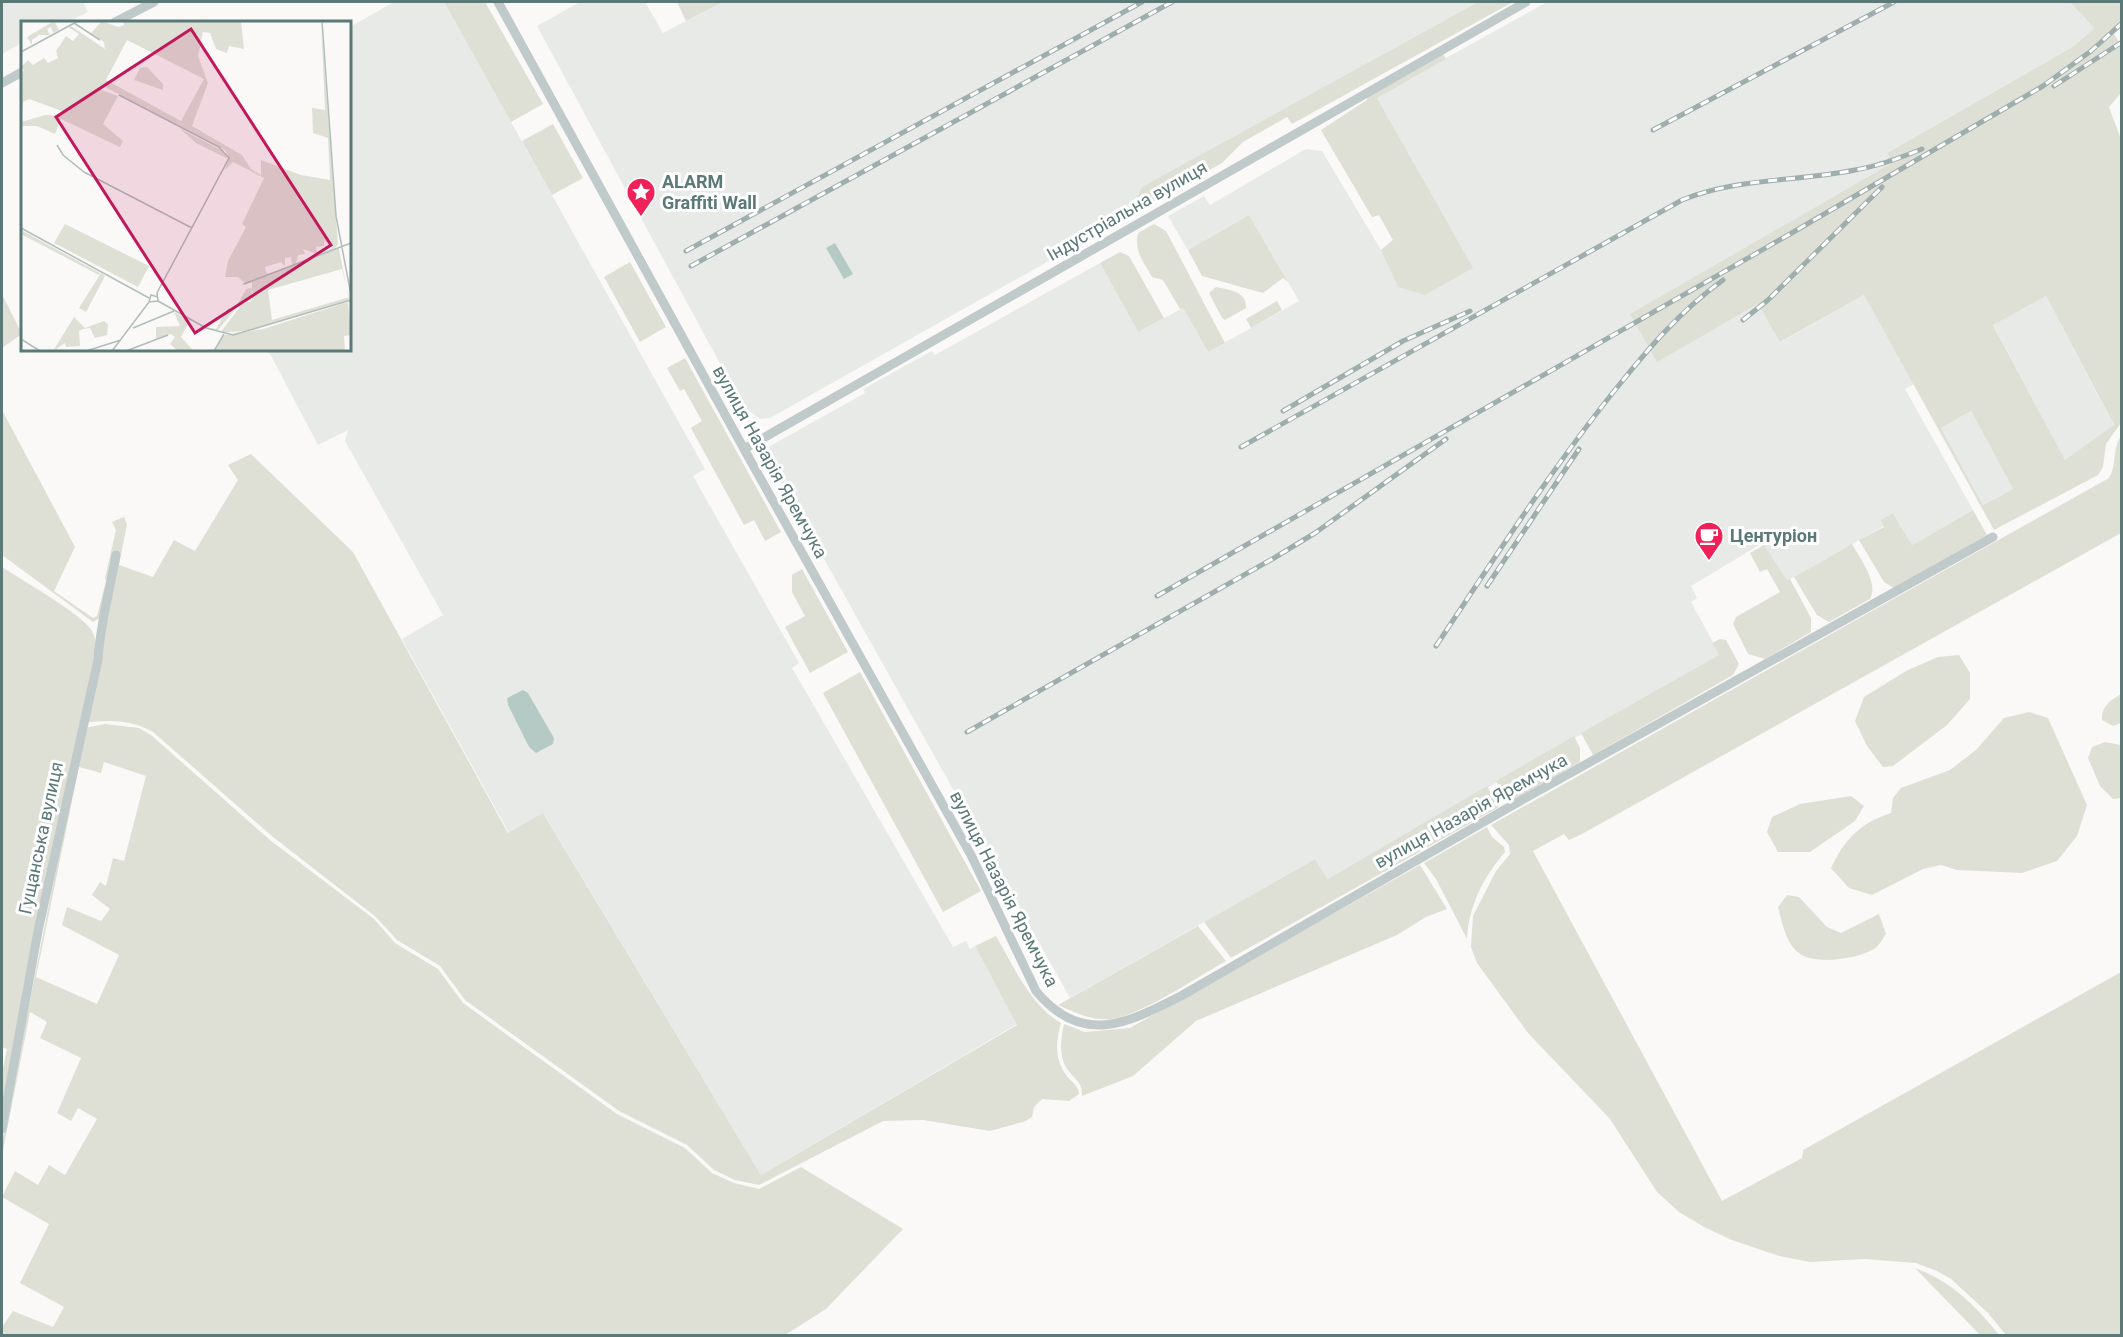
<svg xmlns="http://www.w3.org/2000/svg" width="2123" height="1337" viewBox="0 0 2123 1337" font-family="Roboto,sans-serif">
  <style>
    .built { fill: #e8eae8 }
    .green { fill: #dee0d6; fill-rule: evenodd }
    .water { fill: #b6cac5 }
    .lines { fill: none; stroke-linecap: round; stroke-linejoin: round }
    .street { stroke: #c0caca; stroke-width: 9 }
    .rail-casing { stroke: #9eaead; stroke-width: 5 }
    .rail { stroke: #fff; stroke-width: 3; stroke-dasharray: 9; stroke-linecap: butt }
    .labels { text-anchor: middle; stroke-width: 6; stroke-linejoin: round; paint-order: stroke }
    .poi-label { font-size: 18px; font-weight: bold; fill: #5a7977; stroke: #fff; text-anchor: start }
    .street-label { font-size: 18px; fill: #5a7977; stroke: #fff }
    .inset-road { fill: none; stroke: #b0bebc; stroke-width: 1.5 }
    .view { fill: #c2185b; fill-opacity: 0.15; stroke: #c2185b; stroke-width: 3 }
    .inset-edge { fill: none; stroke: #5a7977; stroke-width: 3 }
  </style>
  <rect width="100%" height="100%" fill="#faf9f7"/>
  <path class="built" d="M2 2H83L88 12 68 22H22V43L2 54Z
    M394 2H444L705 469 693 476 799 663 792 668 806 692 953 947 966 941 970 949 975 946 1017 1024 761 1175 544 814 509 833 402 639 443 615 345 441 348 430 318 445 268 350H350V27Z
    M580 2H645L663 33 723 2H1478L1143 187 1127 217 770 418 760 419 743 406 537 26Z
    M1547 2H2070L2094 28 2074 46 1887 153 1892 163 1657 361 1758 304 1781 342 1864 295 1914 384 1905 389 1973 510 1912 545 1893 513 1884 526 1787 581 1761 544 1691 586 1697 598 1691 602 1720 655 1328 879 1315 859 1070 998 763 450 865 393 863 389 932 351 935 355 1100 263 1138 332 1183 308 1208 352 1299 301 1249 215 1188 250 1168 216 1204 196 1210 205 1306 149 1322 151 1381 250 1393 240 1379 215 1372 217 1321 130 1367 100V97L1443 54 1446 58Z
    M2046 296 2114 426 2065 461 1993 324Z
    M1971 411 2013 489 1983 505 1941 428Z"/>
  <path class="green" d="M444 2H485L543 104 511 122Z
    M677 2H723L686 21Z
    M1478 2H1513L1292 124 1287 117 1243 142 1222 163 1127 217 1142 187Z
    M2070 2H2121V26L2114 34 2121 45V93L2109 107 2122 142 2121 423 2106 444 2103 467 2098 475 1994 530 1864 295 1780 342 1758 304 1657 362 1630 314 1892 163 1887 153 2074 46 2094 28ZM2046 296 2114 425 2065 460 1993 325ZM1971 411 2013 489 1983 505 1941 428Z
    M1443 54 1446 59 1377 98 1473 268 1425 295 1398 287 1381 250 1393 240 1379 215 1372 217 1321 130 1367 100V97Z
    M553 124 583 178 552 195 522 141Z
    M1249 215 1288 282 1283 278 1263 293 1202 276 1188 250Z
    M1154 224 1166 231 1225 343 1208 352 1183 308 1180 309 1163 280 1152 277C1143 261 1134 251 1138 233Z
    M1120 252 1129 256 1164 318 1138 332 1100 263Z
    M630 262 666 327 640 342 604 277Z
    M1216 287C1229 290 1247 291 1246 308L1225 320 1222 318 1209 293Z
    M2 294 22 334 2 348Z
    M1277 301 1282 310 1251 328 1246 319Z
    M685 358 781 532 765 541 754 520 744 525 691 428 702 421 684 389 680 391 667 368Z
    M2 410 75 547 54 591 93 618 97 616 106 581 105 578 116 530 112 522 124 517 127 524 119 565 153 577 174 540 195 551 238 480 228 465 251 454 353 552 508 833 543 813 761 1175 1017 1025 975 946 996 936C1013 965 1030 1005 1061 1023 1056 1041 1054 1058 1066 1075 1072 1083 1078 1084 1079 1094L1069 1101 1042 1099 1034 1107 1032 1117 1026 1121 990 1131 923 1120 883 1121 759 1185 735 1180 714 1170 687 1145 619 1111 465 1000 440 966 397 940 376 917 273 837 153 732C133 720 107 719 85 723L101 617 93 622 2 555Z
    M2121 436V533L1582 834 1569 840 1564 834 1533 851 1722 1201 1802 1158 1803 1150 2121 972V1335H2006L1988 1313 1951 1279 1937 1271 1916 1263 1864 1259 1810 1262 1779 1256 1732 1240 1706 1228 1679 1212 1657 1192 1610 1119 1528 1033 1477 963 1471 947 1473 916 1496 871 1510 854 1509 845 1491 825 2109 478C2117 465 2112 449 2121 436Z
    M1973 510 1987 535 1894 588 1884 582 1859 540 1884 527 1881 520 1893 513 1912 545Z
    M1852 544C1860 559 1879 582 1870 599L1829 622 1817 615 1794 577Z
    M1764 545 1787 580 1790 579 1811 618V632L1765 659 1748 654 1733 624 1736 617 1780 592 1767 569 1760 572 1750 553Z
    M2 567C23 581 75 610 90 628 97 636 96 649 96 659L2 1117V1073L7 1049 2 1047Z
    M802 569 848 652 810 673 785 627 805 616 792 592V575Z
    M1720 639 1726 640 1739 664 1733 675 1593 755 1581 733 1719 655 1712 643Z
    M1959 655 1970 673V699L1947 725 1893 766 1883 767 1867 746 1855 721 1864 697 1906 671 1938 657Z
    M860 672 981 891 943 912 823 693Z
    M2121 694V723L2113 726 2102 720C2101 706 2111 700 2121 694Z
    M2029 712 2048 718 2087 805 2077 836 2057 861 2022 873 1957 870 1941 865 1923 869 1872 895 1849 888 1831 868C1845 839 1860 823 1891 813L1893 798 1901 788 1950 770 1976 750 2004 718Z
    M105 724 139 728 151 735 270 840 374 919 395 943 438 969 463 1003 617 1114 685 1148 712 1173 734 1183 759 1189 801 1167 903 1229 826 1309 785 1335H2V1327L13 1311 53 1327 64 1307 20 1283 49 1224 2 1197 15 1171 38 1185 49 1165 65 1175 97 1119 78 1108 71 1121 57 1113 81 1058 40 1038 47 1022 30 1012 2 1156V1141L84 728ZM104 762 146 776 124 861 113 858 106 886 100 882 92 895 110 909 101 921 67 907 62 925 119 955 97 1004 36 977 79 767 101 773Z
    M1574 736 1580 748V762L1508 803 1496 781Z
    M2105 742 2121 745V798L2113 799 2100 786 2088 758 2092 747Z
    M1487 786 1499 807 1231 958 1204 922 1315 859 1328 879Z
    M1851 796 1864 806 1855 821 1810 852H1778L1767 832 1772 817 1800 804Z
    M1487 827 1492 837 1504 847 1505 852C1483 878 1469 905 1467 939L1436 879 1424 863Z
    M1420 865 1447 909 1426 917 1397 935 1196 1021 1133 1076 1082 1096C1082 1084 1079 1083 1072 1075 1058 1061 1060 1042 1064 1024L1085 1032 1130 1028Z
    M1787 895 1799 897 1827 927 1841 933 1879 914 1886 934C1883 938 1879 946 1874 949 1857 959 1817 965 1800 954 1786 944 1782 923 1778 907Z
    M1198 926 1226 961C1197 977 1141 1016 1110 1019 1091 1021 1074 1012 1058 1005Z
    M1915 1268C1951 1281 1976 1306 1999 1335H1980Z"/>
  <path class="water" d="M835 243 853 274 844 279 826 248Z
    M523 690 528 693 554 738 553 744 536 753 529 747 508 705 507 698Z"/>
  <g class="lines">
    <path class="street" d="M498 2 744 449 971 855 1036 991C1082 1047 1128 1023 1181 996L1513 805 1993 537
      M115 22 154 2
      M2 83 22 72
      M744 449 1526 2
      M2 1129 38 931 98 660C100 624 110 590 116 555"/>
    <g class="rail-casing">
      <path id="rail" d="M2054 86 2122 42
        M1653 130 1894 2
        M686 251 1142 2
        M691 266 1172 2
        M1743 320 1768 300 1882 187
        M1283 411 1403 341 1470 311
        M1241 447 1682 200C1740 177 1796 182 1855 170 1879 166 1900 158 1922 149
        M1487 586 1579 449
        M1157 596 1790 234 2043 86 2091 51 2122 23
        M1436 646C1494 559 1550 471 1615 390 1648 349 1680 311 1723 280
        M967 732 1274 558 1315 533 1446 439"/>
    </g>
    <use href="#rail" class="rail"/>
  </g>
  <defs>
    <g id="sight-pin" transform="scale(1.5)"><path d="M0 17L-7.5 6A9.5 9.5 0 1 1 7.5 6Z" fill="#f02159" stroke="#fff"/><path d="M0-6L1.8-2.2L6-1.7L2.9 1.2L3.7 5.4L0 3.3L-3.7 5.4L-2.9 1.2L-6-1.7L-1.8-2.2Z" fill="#fff"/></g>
    <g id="cafe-pin" transform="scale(1.5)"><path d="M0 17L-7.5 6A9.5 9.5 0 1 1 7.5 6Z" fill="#f02159" stroke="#fff"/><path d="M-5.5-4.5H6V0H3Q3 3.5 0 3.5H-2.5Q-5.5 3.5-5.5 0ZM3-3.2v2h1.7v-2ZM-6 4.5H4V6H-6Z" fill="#fff"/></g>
  </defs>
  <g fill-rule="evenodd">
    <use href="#sight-pin" x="641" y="192"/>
    <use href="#cafe-pin" x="1709" y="536"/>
  </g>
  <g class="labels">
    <g class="poi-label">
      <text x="662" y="188">ALARM<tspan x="662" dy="21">Graffiti Wall</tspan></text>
      <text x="1730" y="542">Центуріон</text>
    </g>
    <g class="street-label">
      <text transform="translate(1127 211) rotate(-30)" y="6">Індустріальна вулиця</text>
      <text transform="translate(770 462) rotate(61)" y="6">вулиця Назарія Яремчука</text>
      <text transform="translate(1471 811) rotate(-29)" y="6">вулиця Назарія Яремчука</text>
      <text transform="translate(41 838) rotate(-78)" y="6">Гущанська вулиця</text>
      <text transform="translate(1004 889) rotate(63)" y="6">вулиця Назарія Яремчука</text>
    </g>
  </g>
  <g transform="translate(21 21)">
    <rect width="330" height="330" fill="#faf9f7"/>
    <path d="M33 0 38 9 32 12 30 6 26 8 29 14H18L11 19V24L6 16ZM81 0 97 6 103 4 102 0H220L223 28 208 25 206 32 195 28 189 12 182 11 177 35 187 62 171 105 221 134 230 148 240 154V139L280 154 309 159 307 117 292 112 291 87 304 89 300 0 317 223 314 227 318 228 328 279 233 309 199 312 221 283 230 280 232 275 231 267 230 279 220 282 197 309 195 310 185 306 195 308 207 287 213 290 225 268 231 267V261L219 265 224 262 217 256H204L207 240 225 206 221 203 243 157 212 141 204 149 208 137 204 129 84 66 78 68 97 75 82 103 102 120 99 126 40 98 34 113 16 105H0V101L24 94 39 95 41 90 8 78 2 81 0 100V52L3 49 0 46 7 39 12 44 23 37 27 42 37 37 35 30 45 15 52 20 58 13 47 6 50 5 84 28 83 21 70 12ZM106 19 183 58 160 100 85 59ZM303 219 312 227 275 242 277 234 284 233 282 228 296 233 295 226 303 225ZM270 236 271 244 247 253 245 251 244 246 260 241 264 245V237ZM321 248 328 276 251 299 247 269ZM126 46 142 63V69L113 59 119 47ZM158 107 202 130 207 138 175 122ZM44 203 128 245 117 266 33 222ZM0 209 79 252 78 254 0 213ZM80 252 84 255 65 291 58 287ZM327 281 330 314 323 315 324 330H194L203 314 242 308ZM153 291 169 299 160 316 173 330H157L149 323 154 316 150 313 135 318V306L159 305ZM53 296 64 307 83 300 87 303 86 314 74 317 69 307 62 308 58 310 59 325 45 326 44 322 32 330Z" fill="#dee0d6" fill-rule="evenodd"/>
    <path class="inset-road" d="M301 0 315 195 330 274M53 2 79 19M0 31 57 0M98 74 198 126 208 137 136 272 137 280 128 281 130 274 137 276M36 124 42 134 63 151 171 207M0 207 128 277M223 263 330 222M137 280 185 307 212 314 330 279M112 307 153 290M0 318 19 330M65 330 100 319M91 330 128 281M105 330 147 314M193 330 203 313"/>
    <path class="view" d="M170 8 310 224 174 312 35 96Z"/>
    <rect width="330" height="330" class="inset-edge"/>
  </g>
  <rect width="2123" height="1337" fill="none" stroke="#5a7977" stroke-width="6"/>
</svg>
